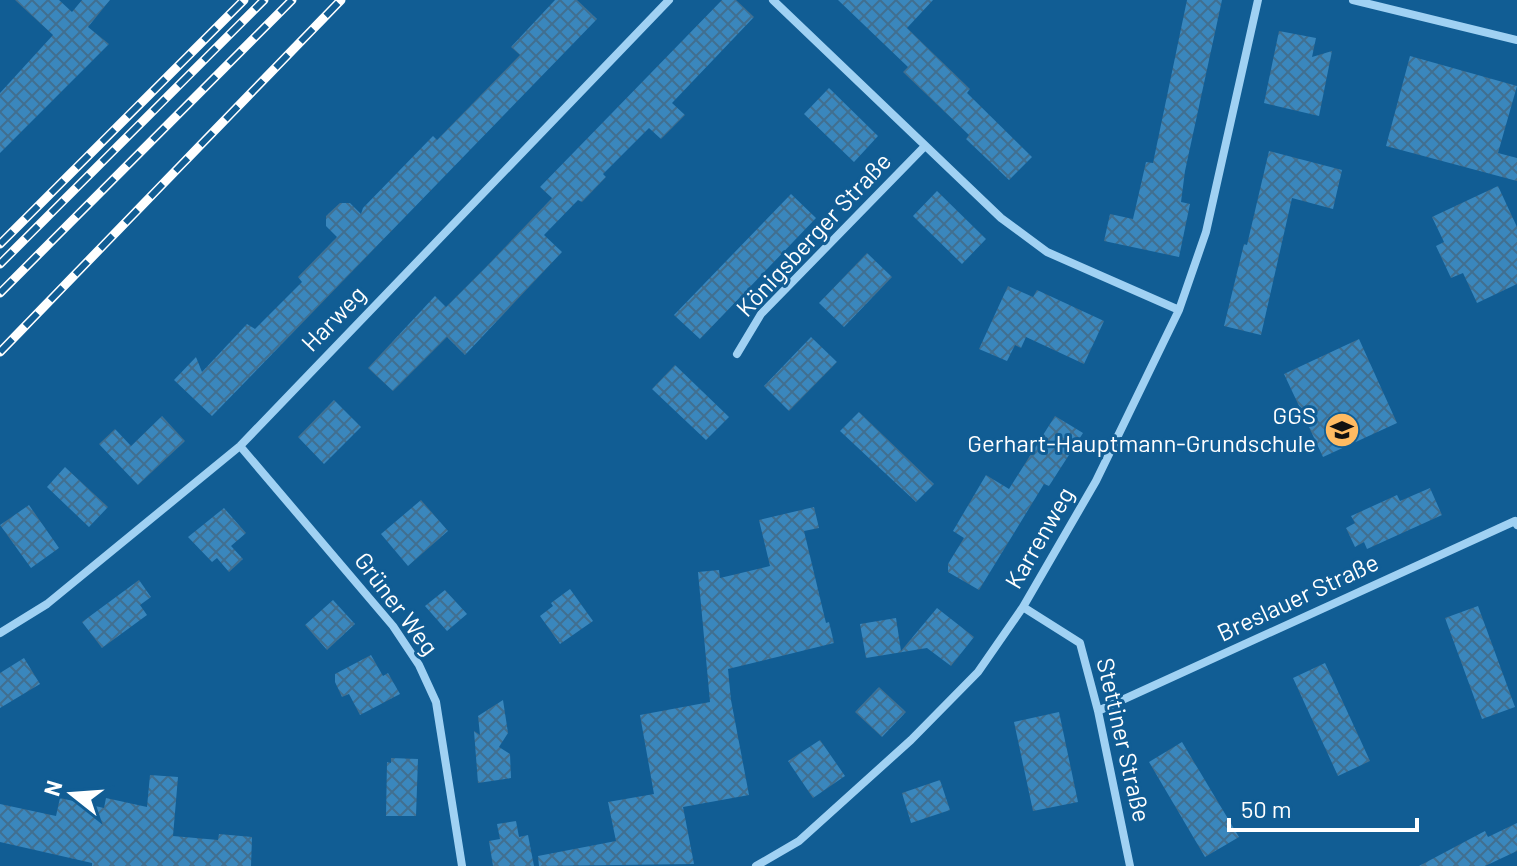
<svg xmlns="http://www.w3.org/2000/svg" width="1517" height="866" viewBox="0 0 1517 866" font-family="Barlow,sans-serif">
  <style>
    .building { fill: url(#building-cross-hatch) }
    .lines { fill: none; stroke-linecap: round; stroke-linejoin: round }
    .street { stroke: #a0d1f3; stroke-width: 8 }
    .rail-casing { stroke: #fff; stroke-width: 9 }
    .rail { stroke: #115d94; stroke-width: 6; stroke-dasharray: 18; stroke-linecap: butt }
    .labels { text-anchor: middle; stroke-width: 6; stroke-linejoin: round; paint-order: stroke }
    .street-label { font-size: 24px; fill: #fff; stroke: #115d94 }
    .poi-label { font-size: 24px; fill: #fff; stroke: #115d94; text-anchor: end }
  </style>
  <defs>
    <pattern id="building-cross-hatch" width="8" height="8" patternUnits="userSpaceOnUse" patternTransform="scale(2)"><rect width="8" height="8" fill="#3a87bd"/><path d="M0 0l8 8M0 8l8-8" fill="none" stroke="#416f90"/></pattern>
  </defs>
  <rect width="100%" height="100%" fill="#115d94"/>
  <path class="building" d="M15 0H59L72 12 82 0H110L88 27 109 44 0 153V93L53 35Z
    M555 0H577L597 19 212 416 174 380 196 357 202 372 247 324 255 329 302 282 298 277 337 237 326 226V216L340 203H350L361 214 363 208 433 136 437 140 520 55 511 47Z
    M722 0H736L754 17 672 103 685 115 661 139 649 128 603 174 606 177 582 202 578 200 544 235 562 252 465 355 447 337 393 391 368 368 435 296 446 307 486 267 552 198 540 187Z
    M838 0H933L907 28 970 89 967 93 1032 157 1009 180 966 139 969 135 903 72 908 67Z
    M1187 0H1222L1185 171 1181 202 1190 204 1179 257 1104 241 1110 214 1133 219 1146 162 1153 163Z
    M1279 31 1316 38 1312 57 1332 51 1319 116 1264 103Z
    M1410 56 1517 86 1498 153 1517 158V181L1386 146Z
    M829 88 878 136 854 162 804 114Z
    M1269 151 1342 170 1333 209 1292 198 1261 335 1224 326 1244 244 1247 245Z
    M1498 186 1517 227V284L1477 303 1463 273 1451 278 1436 246 1444 242 1432 217Z
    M937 191 986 239 962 264 913 216Z
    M791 194 816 218 700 339 674 315Z
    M867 253 892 277 844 327 819 303Z
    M1008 286 1033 297 1037 290 1104 321 1084 364 1026 337 1021 348 1015 345 1007 361 979 349Z
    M811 337 837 362 789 411 764 386Z
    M1359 339 1397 423 1323 457 1284 374Z
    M675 365 729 417 706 440 652 389Z
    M334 400 361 427 324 464 298 437Z
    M859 412 934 484 916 502 840 431Z
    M162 416 185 441 138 485 99 444 115 429 131 446Z
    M1055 416 1083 433 1049 486 1044 484 979 590 948 572V564L964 538 953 531 986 475 1009 489Z
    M65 467 108 507 89 527 47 487Z
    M1430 488 1442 515 1367 549 1364 542 1355 547 1346 528 1355 523 1351 516 1397 495 1400 501Z
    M421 500 448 531 408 566 381 534Z
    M29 505 59 548 31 568 0 525Z
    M814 507 819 528 804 531 826 623 829 622 834 643 728 669 731 700 749 795 683 807 694 864 539 866 538 856 616 841 608 802 654 794 640 715 710 702 698 572 719 570 720 578 770 566 759 520Z
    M224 508 246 533 231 546 243 559 229 572 217 558 212 562 188 537Z
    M139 580 151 597 140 605 147 615 102 648 82 622Z
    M570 589 593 621 560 644 540 616 553 606 551 603Z
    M445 590 467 614 447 631 425 606Z
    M333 600 355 624 327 650 305 625Z
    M1478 606 1515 707 1482 719 1445 618Z
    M937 608 974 637 951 666 927 648 866 658 860 624 896 618 901 651Z
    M371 655 383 676 388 673 400 694 360 715 349 694 342 697 335 682V674Z
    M24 658 40 684 0 708V673Z
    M1325 663 1370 761 1338 776 1293 678Z
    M879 687 906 712 882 737 855 712Z
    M503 700 508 733 499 747 510 754 511 778 478 783 474 731 480 735 478 716Z
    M1059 712 1078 802 1033 811 1014 722Z
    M820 740 845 776 813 798 788 761Z
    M1182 742 1239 837 1205 857 1149 762Z
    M391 758 418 759 416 816H386L387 762 391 763Z
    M150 775 178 777 173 836 218 840 219 834 252 837 251 866H92V863L0 842V804L56 816 60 798 104 808 106 798 147 807Z
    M940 780 950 810 911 823 902 793Z
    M516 821 519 837 528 835 534 866H493L489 841 500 839 497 824Z
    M1517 823V851L1485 866H1419L1485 831 1488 837Z"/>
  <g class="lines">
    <path class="street" d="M773 0 1001 218 1047 252 1179 310
      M1353 0 1517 40
      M737 354 761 314 924 147
      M240 446 393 626 419 665 436 702 462 866
      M1023 607 1080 643 1098 711 1130 866
      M0 633 47 604 240 446 669 0
      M1098 711 1515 521 1517 525
      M756 866 799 841 911 740 978 672 1023 607 1096 481 1179 310 1206 232 1258 0"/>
    <g class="rail-casing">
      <path id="rail" d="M0 244 244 0
        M0 264 264 0
        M0 293 292 0
        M0 352 341 0"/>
    </g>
    <use href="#rail" class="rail"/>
  </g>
  <defs>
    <g id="school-disc" transform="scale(1.8)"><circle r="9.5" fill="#ffbb62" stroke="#115d94"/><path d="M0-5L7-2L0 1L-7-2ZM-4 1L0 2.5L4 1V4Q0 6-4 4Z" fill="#111"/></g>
  </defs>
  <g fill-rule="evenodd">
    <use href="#school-disc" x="1342" y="430"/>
  </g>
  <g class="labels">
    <g class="street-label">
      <text transform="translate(814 235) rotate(-47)" y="8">Königsberger Straße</text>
      <text transform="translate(334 319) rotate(-46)" y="8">Harweg</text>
      <text transform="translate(1040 538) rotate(-60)" y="8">Karrenweg</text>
      <text transform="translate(1298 598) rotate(-25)" y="8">Breslauer Straße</text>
      <text transform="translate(396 604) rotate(53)" y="8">Grüner Weg</text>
      <text transform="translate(1123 740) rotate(77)" y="8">Stettiner Straße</text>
    </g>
    <g class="poi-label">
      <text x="1316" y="424">GGS<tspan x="1316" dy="28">Gerhart-Hauptmann-Grundschule</tspan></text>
    </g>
  </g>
  <g transform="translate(72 794) rotate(287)" stroke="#115d94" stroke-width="6" paint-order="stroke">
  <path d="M0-6L14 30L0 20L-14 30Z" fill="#ffffff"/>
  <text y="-12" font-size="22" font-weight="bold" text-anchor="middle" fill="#ffffff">N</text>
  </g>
  <path d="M1229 818v12h188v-12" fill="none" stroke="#ffffff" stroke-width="4"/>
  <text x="1241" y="818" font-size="24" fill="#ffffff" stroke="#115d94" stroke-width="6" paint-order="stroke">50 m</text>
</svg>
